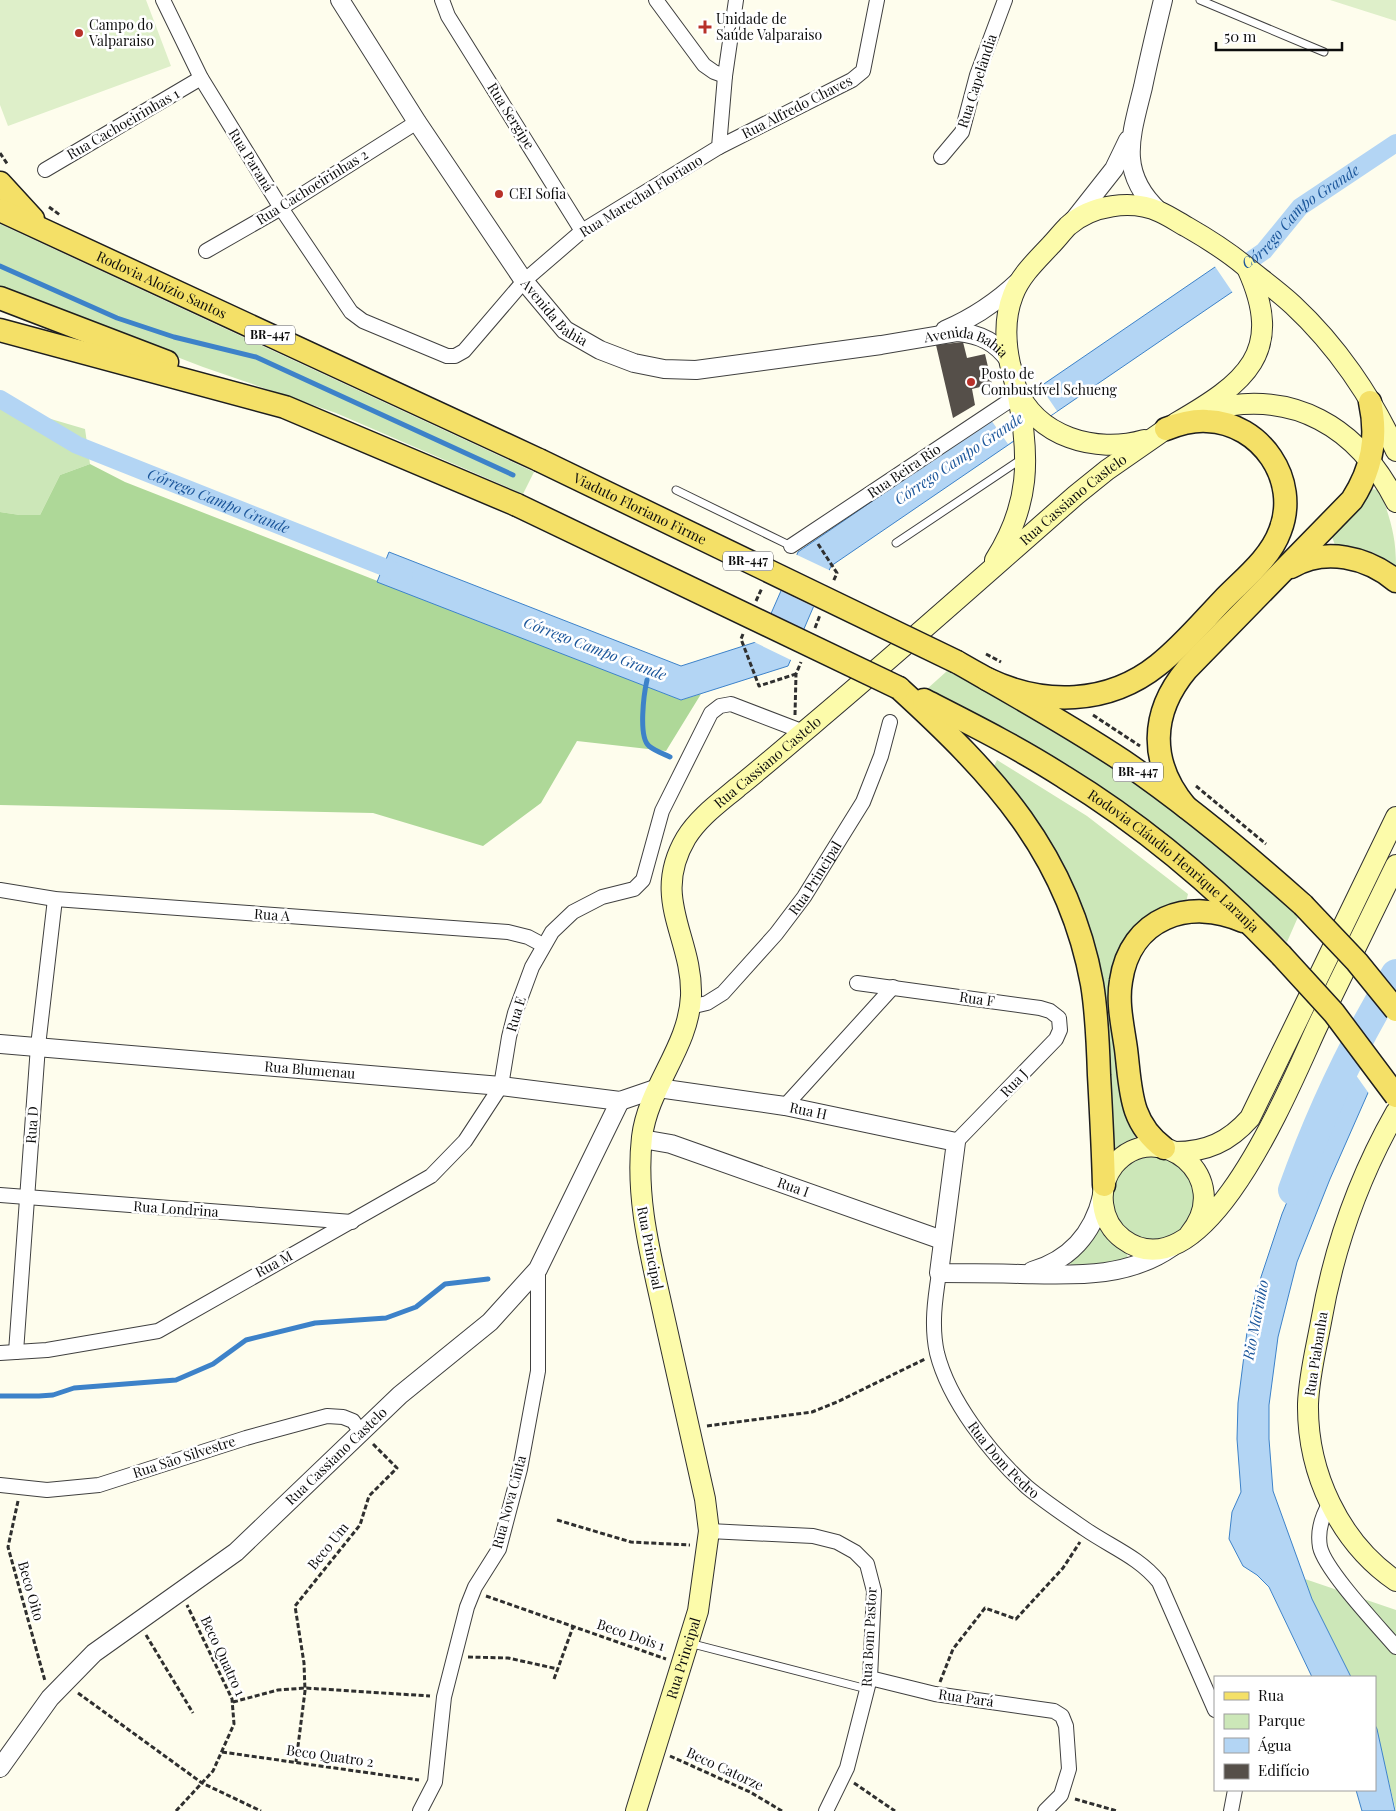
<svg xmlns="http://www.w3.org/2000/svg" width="1396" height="1811" viewBox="0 0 1396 1811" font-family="'Playfair Display',serif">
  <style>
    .green { fill: #cce7b8 }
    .forest { fill: #aed898 }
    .pitch { fill: #deefc9 }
    .water { fill: #b3d5f4; stroke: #3d82c9 }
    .pier { fill: #fefded }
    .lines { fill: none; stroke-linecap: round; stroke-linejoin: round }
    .stream { stroke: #3d82c9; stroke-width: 5 }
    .canal { stroke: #b3d5f4; stroke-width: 18 }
    .river { stroke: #b3d5f4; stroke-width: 30 }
    .building { fill: #554f49 }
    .service-casing { stroke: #404040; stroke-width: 9 }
    .minor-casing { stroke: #404040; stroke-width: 16 }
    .tertiary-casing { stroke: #404040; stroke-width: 20 }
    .secondary-casing { stroke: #2f2f2f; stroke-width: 22 }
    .primary-casing { stroke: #1e1e1e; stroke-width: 25 }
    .path { stroke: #2f2f2f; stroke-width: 3; stroke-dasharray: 5 2.5; stroke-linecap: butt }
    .service { stroke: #fff; stroke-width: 7 }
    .minor { stroke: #fff; stroke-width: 14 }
    .tertiary { stroke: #fff; stroke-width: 18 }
    .secondary { stroke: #fcfbaa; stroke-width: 20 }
    .primary { stroke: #f4e067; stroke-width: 22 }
    .primary-bridge-casing { stroke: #1e1e1e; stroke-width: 25; stroke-linecap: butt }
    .primary-bridge { stroke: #f4e067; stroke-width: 22 }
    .poi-dot { fill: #b83129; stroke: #fff; stroke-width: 2 }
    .labels { text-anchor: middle; stroke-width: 5; stroke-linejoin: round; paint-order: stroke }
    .shield { fill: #fff; stroke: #565656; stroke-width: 1 }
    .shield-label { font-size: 12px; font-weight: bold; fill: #0d0d0d }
    .poi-label { font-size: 14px; fill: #0d0d0d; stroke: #fff; text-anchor: start }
    .street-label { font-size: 14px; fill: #0d0d0d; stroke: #fff }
    .water-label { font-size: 15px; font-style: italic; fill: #1a559a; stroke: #fff }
  </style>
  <rect width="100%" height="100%" fill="#fefded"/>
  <path class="green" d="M0 224 534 472 523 494 336 413 203 367 0 289Z
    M0 404 85 429 90 464 60 475 40 515H20L0 512Z
    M1370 489 1380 490C1390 519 1396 535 1396 566L1372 552 1335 545 1332 537 1349 519Z
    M947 671C1076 732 1196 816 1298 917L1287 942 1223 884 970 712 927 689Z
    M997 760 1087 816 1188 894 1186 902 1126 938 1135 1139 1113 1152 1106 1041 1023 802 992 770Z
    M1144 1156H1163L1187 1170 1197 1205 1184 1230 1159 1241 1131 1236 1113 1214 1111 1187 1127 1164Z
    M1098 1227 1112 1243 1127 1253 1128 1262 1072 1271 1069 1258Z
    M1305 1579 1396 1610V1811L1375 1725V1677H1351L1312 1599Z"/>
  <path class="forest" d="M90 464 125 482 681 700 701 694 666 751 577 741 541 803 483 846 373 813 0 805V512L20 515H40L60 475Z"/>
  <path class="pitch" d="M0 0H146L171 66 8 126 0 105Z
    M1330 0H1396V21Z"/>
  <path class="water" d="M1256 239 1273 264 831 566 788 666 681 700 377 582 389 552 681 666 759 641 798 552Z
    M1367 1025 1371 1086 1330 1179 1297 1262 1278 1337 1269 1405V1439L1273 1491 1312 1599 1351 1677H1312L1269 1587 1257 1575 1243 1566 1229 1539 1232 1512 1241 1492 1237 1439 1238 1403 1247 1332 1256 1292 1282 1214 1321 1120Z
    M1375 1725 1377 1729 1395 1811H1362L1356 1790H1375Z"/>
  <path class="pier" d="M1254 237 1258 238 1275 265 1233 293 1214 265Z
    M1040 386 1057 411 1008 444 991 420Z
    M795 554 831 571 816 608 779 590Z
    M769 613 806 630 793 661 752 641 758 639Z
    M1396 973V1043L1370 1095 1346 1061 1386 988Z"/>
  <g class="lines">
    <path class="stream" d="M0 266 117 318 174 337 256 357 513 475
      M647 680C644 693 638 737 649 746 655 751 664 754 670 757
      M0 1396H39L53 1395 74 1388 176 1380 213 1364 246 1340 315 1323 386 1318 416 1307 445 1284 488 1279"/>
    <g class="canal">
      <path id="s1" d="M1244 265 1264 251 1300 207 1396 143"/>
      <path id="s2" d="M0 399 77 445 404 575"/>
    </g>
    <path class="river" d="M1293 1190C1320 1115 1354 1042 1396 974"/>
  </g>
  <path class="building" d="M963 342 967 358 985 354 992 384 972 389 975 405 953 418 936 345Z"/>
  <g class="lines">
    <g class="service-casing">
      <path id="service" d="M1200 0 1324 52
        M676 490 791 546
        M896 543 1023 458
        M689 1643 867 1689"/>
    </g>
    <g class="minor-casing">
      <g id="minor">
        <path d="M163 0 201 78 281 208 351 312 363 321 447 356H455L464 351 524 281 582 231 719 147 725 76 736 0"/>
        <path d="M442 0 448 16 582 231"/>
        <path d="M656 0 704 65 714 72 725 76"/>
        <path d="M719 147 852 80 863 71 877 0"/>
        <path d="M941 157 962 132 977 75 1005 0"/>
        <path d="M45 170 201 78"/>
        <path d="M206 251 281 208 417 122"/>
        <path d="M791 546 1018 395"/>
        <path d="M0 890 55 899 508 932 528 937 543 945"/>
        <path d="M857 983 1040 1008 1050 1011 1059 1018 1060 1030 1056 1039 956 1142"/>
        <path id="s3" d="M690 1007 707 1003 723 993 776 934 804 897 863 802 881 756 890 722"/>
        <path d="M785 1106 893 987"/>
        <path d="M0 1195 352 1222"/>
        <path id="s4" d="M939 1273C935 1299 931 1326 937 1353 949 1401 991 1454 1027 1487 1045 1502 1066 1516 1085 1529 1111 1547 1139 1557 1159 1582L1215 1710"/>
        <path d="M16 1352 38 1046 55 899"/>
        <path d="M0 1353 47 1350 158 1331 431 1176 465 1141 501 1086 509 1037 515 1013 532 967 552 932 573 912 602 897 634 889 643 880 662 811 711 713 720 706 731 704 804 732"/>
        <path d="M0 1485 47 1490 99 1485 246 1438 327 1416 343 1417 353 1421 361 1432"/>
        <path d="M1330 1503C1322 1516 1317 1530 1320 1547 1325 1570 1378 1626 1396 1647"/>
        <path d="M709 1531 813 1536 837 1542 855 1552 867 1564 874 1591 870 1678 847 1768 826 1811"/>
        <path d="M870 1678 935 1694 1054 1711 1062 1716 1066 1726 1069 1769 1061 1795 1045 1811"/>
        <path d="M420 1811 435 1782 444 1697 467 1607 475 1587 499 1549 520 1469 538 1371V1269"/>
        <path d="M1231 1811 1235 1790"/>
      </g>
    </g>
    <g class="tertiary-casing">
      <g id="tertiary">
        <path id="s5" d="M340 0 417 122 524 281 565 330 600 350 634 363 664 369 696 370 881 345 958 332C980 334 996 342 1009 360"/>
        <path d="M1159 211C1117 172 1131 136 1143 87 1149 58 1156 29 1163 0"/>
        <path d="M1073 221 1114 169 1128 140"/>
        <path d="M945 330C973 318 997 302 1019 281"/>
        <path id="s6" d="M0 1044 501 1086 620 1101 658 1088 785 1106 956 1142 939 1273C966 1273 993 1273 1020 1274 1073 1275 1126 1279 1172 1247"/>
        <path id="s7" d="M642 1139 671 1144 942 1240"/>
        <path d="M1032 1271C1069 1260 1093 1234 1102 1196"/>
        <path id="s8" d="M0 1768 50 1698 94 1653 236 1552 400 1395 490 1322 538 1269 620 1101"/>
      </g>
    </g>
    <g class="secondary-casing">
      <g id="secondary">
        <path d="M1208 410C1293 388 1358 427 1396 502"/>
        <path d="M1176 423C1245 383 1286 353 1247 268"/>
        <path d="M1144 440C1096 454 1036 437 1016 387 1014 380 1012 371 1010 364 1005 341 1004 318 1013 295 1020 276 1036 261 1050 246 1056 240 1062 232 1068 226 1091 205 1132 199 1160 212 1169 216 1178 222 1187 227 1208 239 1227 251 1245 266 1261 279 1278 291 1293 305 1336 345 1372 397 1396 451"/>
        <path d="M995 560C1030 505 1030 458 1018 396"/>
        <path d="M1396 1112C1359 1177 1334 1247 1321 1322 1316 1349 1309 1376 1308 1404 1307 1472 1339 1542 1396 1581"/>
        <path d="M1175 1152C1206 1152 1229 1142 1250 1118L1396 817"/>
        <path d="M1189 1235C1237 1178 1157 1114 1114 1165 1096 1188 1100 1222 1123 1239 1206 1301 1294 1075 1318 1025 1344 971 1370 918 1396 865"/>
        <path id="s9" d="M636 1811 698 1611 709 1531 705 1499C691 1438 678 1377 664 1316 651 1256 635 1199 642 1137 648 1087 689 1047 691 996 693 937 650 899 686 838 699 817 719 803 738 787 763 767 787 746 812 725 901 650 988 572 1076 495L1107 470 1166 429"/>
      </g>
    </g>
    <g class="primary-casing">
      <g id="primary">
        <path d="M0 183 33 219"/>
        <path id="s10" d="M0 210 539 460"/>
        <path d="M0 298 167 362"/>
        <path d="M0 330 285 407 517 505"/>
        <path d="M1291 567C1325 547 1367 557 1396 581"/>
        <path d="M957 662C1013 694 1069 725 1123 761 1186 804 1246 854 1303 905"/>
        <path d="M987 679C1043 706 1108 705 1158 665 1182 646 1202 622 1222 601 1242 580 1270 559 1280 531 1300 480 1261 423 1207 421 1192 420 1179 424 1166 429"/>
        <path d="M899 688C993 774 1068 853 1092 984 1097 1014 1098 1044 1099 1075 1101 1111 1103 1148 1104 1185"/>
        <path id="s11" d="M924 700C971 724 1019 748 1064 777 1144 826 1216 887 1281 955"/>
        <path d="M1186 807C1149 763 1150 713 1187 669L1352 500C1372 469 1378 438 1370 402"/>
        <path d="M1164 1148C1129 1122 1131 1089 1126 1049 1123 1027 1117 1003 1121 981 1130 918 1189 897 1243 921"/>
      </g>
    </g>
    <path class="path" d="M0 153 8 165
      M49 207 60 215
      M818 544 837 573 833 582
      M756 601 762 588
      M815 628 820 615
      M743 634 741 639 759 686 796 674
      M986 654 1001 662
      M795 715 796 674 801 662
      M1093 715 1140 746
      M1196 786 1266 844
      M707 1426 812 1412 837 1402 925 1359
      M18 1501 8 1547 45 1681
      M557 1520 631 1542 690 1545
      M486 1596 666 1659
      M146 1635 193 1713
      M468 1657 508 1658 558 1669
      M554 1679 573 1627
      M940 1682 953 1649 985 1608 1016 1619 1063 1568 1080 1542
      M78 1693 202 1783 261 1811
      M233 1702 278 1690 305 1688 430 1696
      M222 1752 419 1780
      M670 1756 750 1792 782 1811
      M296 1762 305 1691 304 1663 295 1606 360 1525 369 1496 397 1468 372 1443
      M854 1783 895 1811
      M1075 1799 1117 1811
      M176 1811 213 1771 234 1724 232 1699 187 1605"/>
    <use href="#service" class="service"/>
    <use href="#minor" class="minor"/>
    <use href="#tertiary" class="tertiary"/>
    <use href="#secondary" class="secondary"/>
    <use href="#primary" class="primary"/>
    <g class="primary-bridge-casing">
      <g id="primary-bridge">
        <path id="s12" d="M539 460 957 662"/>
        <path d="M517 505 899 688"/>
        <path d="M1303 905 1357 962 1396 1010"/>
        <path d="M1281 955 1334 1013 1396 1096"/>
      </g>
    </g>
    <use href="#primary-bridge" class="primary-bridge"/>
  </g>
  <g class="poi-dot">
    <path d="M702.5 19.5h5v5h5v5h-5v5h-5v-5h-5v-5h5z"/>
    <circle cx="79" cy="33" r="5"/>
    <circle cx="499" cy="194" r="5"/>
    <circle cx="971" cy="382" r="5"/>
  </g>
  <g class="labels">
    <g class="shield">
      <rect x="245" y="325.5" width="50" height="19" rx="4"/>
      <rect x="723" y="551.5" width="50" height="19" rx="4"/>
      <rect x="1113" y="762.5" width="50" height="19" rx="4"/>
    </g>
    <g class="shield-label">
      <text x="270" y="339">BR-447</text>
      <text x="748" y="565">BR-447</text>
      <text x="1138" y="776">BR-447</text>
    </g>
    <g class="poi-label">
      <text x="716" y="24">Unidade de<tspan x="716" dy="16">Saúde Valparaiso</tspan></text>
      <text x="89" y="30">Campo do<tspan x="89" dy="16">Valparaiso</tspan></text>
      <text x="509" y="199">CEI Sofia</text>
      <text x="981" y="379">Posto de<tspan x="981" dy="16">Combustível Schueng</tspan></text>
    </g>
    <g class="street-label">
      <text transform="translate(977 81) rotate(-72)" y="5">Rua Capelândia</text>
      <text transform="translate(797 107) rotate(-27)" y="5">Rua Alfredo Chaves</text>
      <text transform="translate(511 116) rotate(58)" y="5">Rua Sergipe</text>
      <text transform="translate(123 124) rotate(-30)" y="5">Rua Cachoeirinhas 1</text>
      <text transform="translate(251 160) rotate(58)" y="5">Rua Paraná</text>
      <text transform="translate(312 187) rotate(-32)" y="5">Rua Cachoeirinhas 2</text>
      <text transform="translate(641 196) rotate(-32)" y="5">Rua Marechal Floriano</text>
      <text dy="5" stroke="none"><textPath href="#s10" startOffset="178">Rodovia Aloízio Santos</textPath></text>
      <text dy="5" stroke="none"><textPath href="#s5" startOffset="380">Avenida Bahia</textPath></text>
      <text dy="5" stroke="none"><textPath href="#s5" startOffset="814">Avenida Bahia</textPath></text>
      <text transform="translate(904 471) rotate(-34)" y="5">Rua Beira Rio</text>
      <text dy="5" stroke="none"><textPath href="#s9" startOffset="1519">Rua Cassiano Castelo</textPath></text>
      <text dy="5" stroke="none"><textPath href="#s12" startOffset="112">Viaduto Floriano Firme</textPath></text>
      <text dy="5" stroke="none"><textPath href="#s9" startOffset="1116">Rua Cassiano Castelo</textPath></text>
      <text dy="5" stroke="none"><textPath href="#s11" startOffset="298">Rodovia Cláudio Henrique Laranja</textPath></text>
      <text dy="5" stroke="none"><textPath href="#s3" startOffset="184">Rua Principal</textPath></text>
      <text transform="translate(272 915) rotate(4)" y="5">Rua A</text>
      <text transform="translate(977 999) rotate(8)" y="5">Rua F</text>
      <text transform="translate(516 1014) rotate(-73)" y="5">Rua E</text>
      <text dy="5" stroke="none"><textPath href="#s6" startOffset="311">Rua Blumenau</textPath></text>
      <text transform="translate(1014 1083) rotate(-46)" y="5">Rua J</text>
      <text dy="5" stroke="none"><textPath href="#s6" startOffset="815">Rua H</textPath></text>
      <text transform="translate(32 1125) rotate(-86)" y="5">Rua D</text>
      <text dy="5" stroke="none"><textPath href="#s7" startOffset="159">Rua I</textPath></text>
      <text transform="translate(176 1209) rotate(4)" y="5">Rua Londrina</text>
      <text transform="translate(650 1248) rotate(79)" y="5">Rua Principal</text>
      <text transform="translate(274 1264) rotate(-28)" y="5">Rua M</text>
      <text transform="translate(1316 1354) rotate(-81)" y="5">Rua Piabanha</text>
      <text dy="5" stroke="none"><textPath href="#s8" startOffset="462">Rua Cassiano Castelo</textPath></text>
      <text transform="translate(184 1457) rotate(-18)" y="5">Rua São Silvestre</text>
      <text dy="5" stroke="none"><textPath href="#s4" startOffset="208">Rua Dom Pedro</textPath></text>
      <text transform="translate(509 1502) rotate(-75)" y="5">Rua Nova Cinta</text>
      <text transform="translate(328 1546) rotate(-51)" y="5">Beco Um</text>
      <text transform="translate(31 1591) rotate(74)" y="5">Beco Oito</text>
      <text transform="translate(631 1635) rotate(19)" y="5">Beco Dois 1</text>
      <text transform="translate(869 1637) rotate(-87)" y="5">Rua Bom Pastor</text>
      <text transform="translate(223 1656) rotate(65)" y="5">Beco Quatro 1</text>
      <text dy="5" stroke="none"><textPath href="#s9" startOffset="160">Rua Principal</textPath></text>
      <text transform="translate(966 1698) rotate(8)" y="5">Rua Pará</text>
      <text transform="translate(330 1756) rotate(8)" y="5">Beco Quatro 2</text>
      <text transform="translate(725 1769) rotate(25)" y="5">Beco Catorze</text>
    </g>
    <g class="water-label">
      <text dy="5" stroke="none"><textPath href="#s1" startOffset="75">Córrego Campo Grande</textPath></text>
      <text transform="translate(959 459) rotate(-34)" y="5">Córrego Campo Grande</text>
      <text dy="5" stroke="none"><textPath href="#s2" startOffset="242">Córrego Campo Grande</textPath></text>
      <text transform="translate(595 649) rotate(21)" y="5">Córrego Campo Grande</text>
      <text transform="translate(1256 1320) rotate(-79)" y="5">Rio Marinho</text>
    </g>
  </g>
  <rect x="1214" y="1676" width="162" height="115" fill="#ffffff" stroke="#9e9e9e"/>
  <rect x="1224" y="1692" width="25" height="8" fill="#f4e067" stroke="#9e9e9e"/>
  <text x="1258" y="1701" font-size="15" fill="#0d0d0d">Rua</text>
  <rect x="1224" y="1714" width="25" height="15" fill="#cce7b8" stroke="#9e9e9e"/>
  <text x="1258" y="1726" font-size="15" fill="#0d0d0d">Parque</text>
  <rect x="1224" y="1738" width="25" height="15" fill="#b3d5f4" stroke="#9e9e9e"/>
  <text x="1258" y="1751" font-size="15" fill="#0d0d0d">Água</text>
  <rect x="1224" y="1764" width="25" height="15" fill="#554f49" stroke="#9e9e9e"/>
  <text x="1258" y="1776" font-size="15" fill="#0d0d0d">Edifício</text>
  <path d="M1216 42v8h126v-8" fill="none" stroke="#0d0d0d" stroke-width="2.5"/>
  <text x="1224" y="42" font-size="15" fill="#0d0d0d" stroke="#ffffff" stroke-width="4" paint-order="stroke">50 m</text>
</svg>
